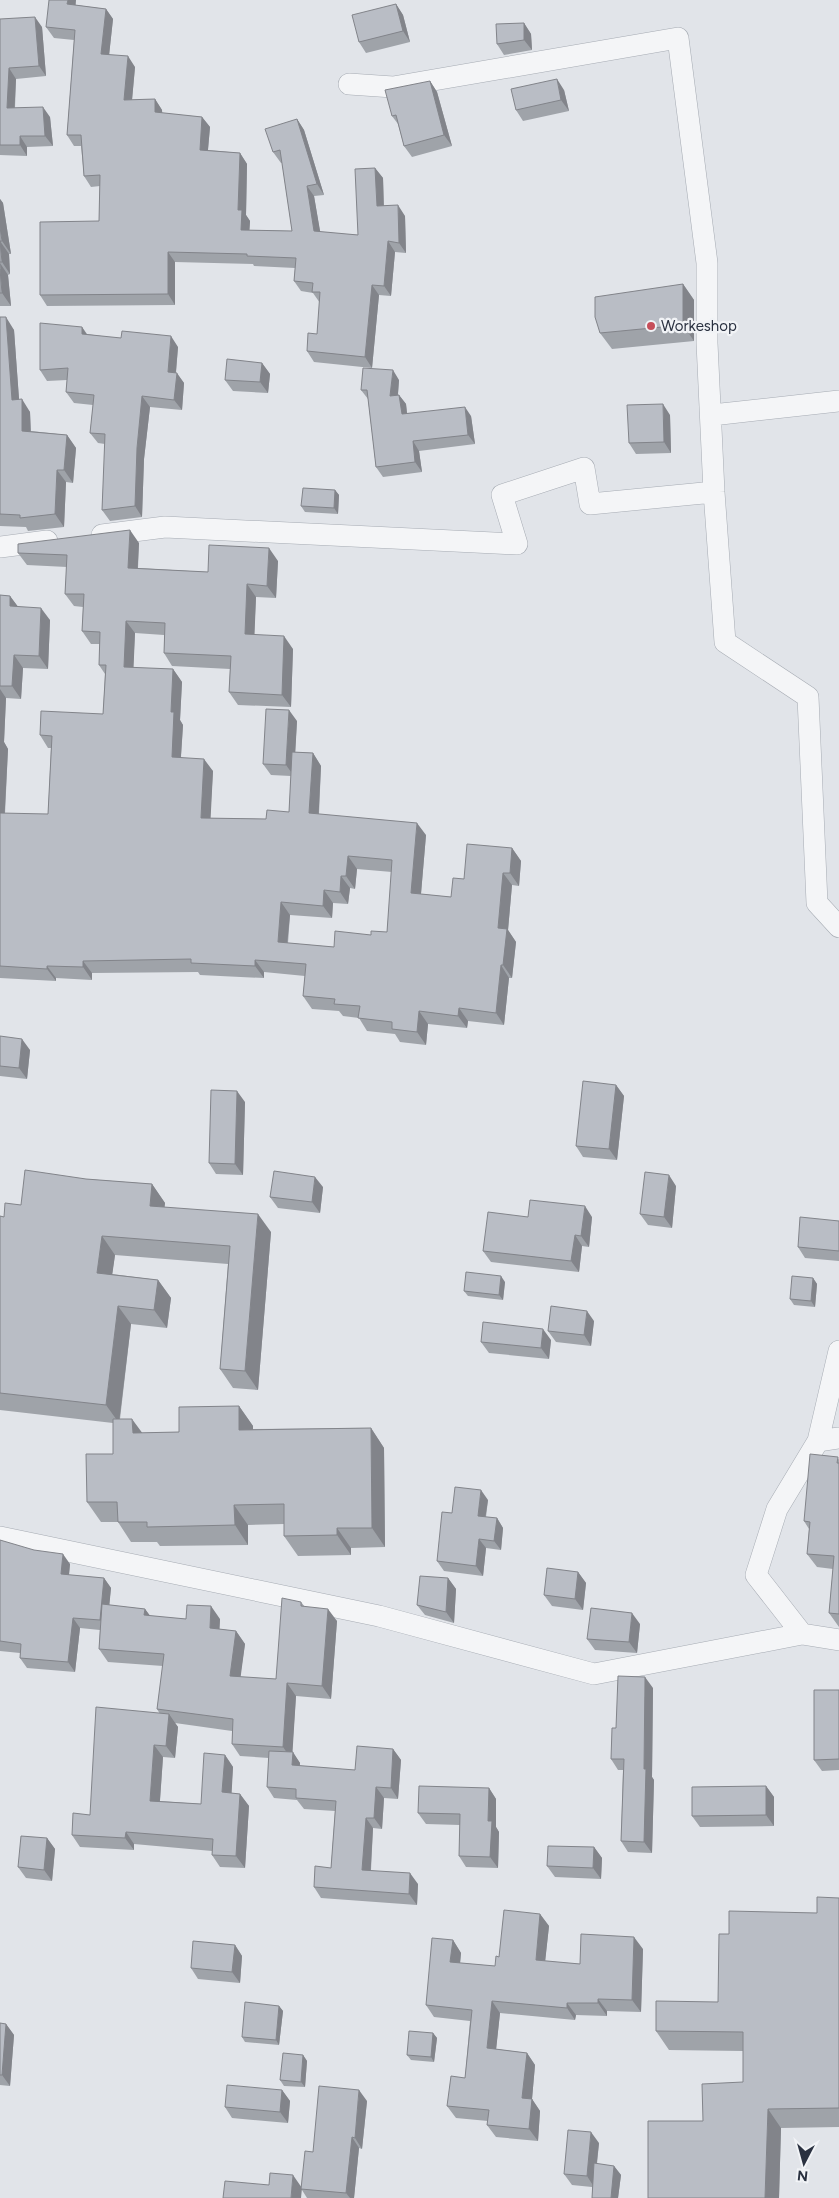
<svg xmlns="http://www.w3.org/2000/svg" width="839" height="2198" viewBox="0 0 839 2198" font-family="Figtree,sans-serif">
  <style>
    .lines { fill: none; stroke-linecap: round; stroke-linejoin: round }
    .minor-casing { stroke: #a6abb3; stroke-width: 22 }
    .minor { stroke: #f4f5f7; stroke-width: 21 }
    .wall { fill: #9fa3a9; fill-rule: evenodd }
    .shaded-wall { fill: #82848a }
    .building { fill: #b9bdc5; stroke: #82848a; fill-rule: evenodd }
    .poi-dot { fill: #c64e5a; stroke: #f1f3f6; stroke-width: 2 }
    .labels { text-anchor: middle; stroke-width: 4.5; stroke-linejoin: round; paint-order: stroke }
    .poi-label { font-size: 15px; fill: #2a3140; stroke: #f1f3f6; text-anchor: start }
  </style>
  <rect width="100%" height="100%" fill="#e1e4e9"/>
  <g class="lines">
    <g class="minor-casing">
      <path id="minor" d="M349 84 393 87 678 38 707 263V343L714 492 725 642 808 697 817 903 839 927
        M712 415 839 401
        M102 535 165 527 517 544 502 495 584 468 590 504 714 492
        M0 547 47 541
        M818 1441 839 1351
        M0 1537 379 1616 594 1674 802 1634 839 1640
        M802 1634 756 1575 777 1509 818 1441 839 1438"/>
    </g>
    <use href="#minor" class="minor"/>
  </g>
  <path class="wall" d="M396 4 403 15 410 42 366 53 359 42Z
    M76 5 106 9 113 19 109 55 135 67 132 100 155 99 162 110V113L202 117 210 127 208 150 240 153 247 164 246 215 250 221 249 230 292 231 282 163H281L273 152 297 119 304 130 324 195 314 196 320 232 358 235 375 168 383 178 384 206 405 216 406 253 395 252 391 296 379 295 372 368 314 362 307 351 317 334 320 303 313 293 301 291 294 281 295 268 254 266 253 264 175 262V305L47 306 40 295 99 221 100 186 91 187 84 176 81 146H74L67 135 74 40 54 38 46 27Z
    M0 19 42 27 46 76 16 79 15 108 50 117 53 146 27 147V156L0 155Z
    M524 23 531 34 532 50 504 55 497 44Z
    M430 81 437 92 452 146 412 157 404 146 398 124 392 116Z
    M564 90 569 111 523 121 516 110Z
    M0 199 3 203 11 254H9L10 274 8 275 11 306H0Z
    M683 284 694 300V341L612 349 600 333Z
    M0 317 14 330 19 400 30 412 31 431 67 435 76 448 73 483 66 482 64 527 28 531 26 527 0 526Z
    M82 327 87 334 178 347 176 373 184 383 182 410 150 407 144 459 142 517 110 521 102 510 105 444 98 443 90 433 93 405 74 403 66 392 67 380 47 381 40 370Z
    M262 363 270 374 268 393 233 391 225 380Z
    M399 380 398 395H399L406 404 407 413 471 416 475 444 419 451 422 472 383 477 376 467 368 399 361 390Z
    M670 415 671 453 636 454 629 443Z
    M335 490 339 495 338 514 305 512 301 506Z
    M139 543 138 568 208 572 278 561 276 598 256 597 254 635 293 649 291 707 238 705 229 692 230 669 172 666 164 653V635L135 633 133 668 173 669 182 682 180 720 183 725 181 757 213 771 210 818 266 819 289 812 291 776 271 775 263 764 297 721 295 752 313 753 321 766 319 814 426 835 421 894 451 897 464 879 512 848 521 861 519 886 512 885 508 930 516 942 512 978H509L504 1025 468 1021 467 1028 428 1024 426 1045 400 1042 395 1034 367 1031 359 1018 343 1016 339 1011 312 1009 303 996 305 976 264 972V978L200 975 198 972 92 973V980L56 978V981L0 978V595L10 596 18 607 50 620 48 669 23 668 21 699 6 698 4 742 8 749 5 814H48L51 748H48L40 735 103 714 105 674 99 665 100 644H91L82 631 83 607 74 606 65 594 67 567 27 565 18 553ZM357 869 392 872 387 932 371 935 334 947 288 943 290 915 332 918 333 903 348 904 350 888 355 889Z
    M0 1036 30 1050 27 1079 0 1076Z
    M616 1085 624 1096 617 1160 583 1157 576 1146Z
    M245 1102 243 1175 216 1174 209 1163Z
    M86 1179 152 1184 165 1203 164 1207 271 1232 258 1390 233 1388 220 1369 228 1264 115 1255 112 1274 158 1280 171 1298 167 1328 131 1324 120 1419 142 1433 179 1432 239 1406 253 1426V1429L371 1428 384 1448 385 1547 351 1548V1555L298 1556 284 1536V1524L248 1525V1545L160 1546 157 1542H131L118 1522H101L87 1502 113 1454V1423L0 1410V1216L4 1217 21 1205Z
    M676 1186 672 1228 648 1225 640 1214Z
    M323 1187 320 1213 278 1208 270 1197Z
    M528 1217H592L589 1247 582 1246 579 1272 491 1262 483 1251Z
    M839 1221V1261L805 1258 798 1247Z
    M813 1278 817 1284 815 1307 794 1305 790 1299Z
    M505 1282 503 1300 468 1296 464 1291Z
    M594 1321 591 1346 556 1342 548 1331Z
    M551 1340 549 1359 489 1353 481 1342Z
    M839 1458V1627L829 1613 833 1569 817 1567 807 1554 809 1529 804 1521Z
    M488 1500 486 1517 497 1518 503 1528 501 1550 486 1548 483 1576 444 1571 437 1561 452 1513Z
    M0 1540 70 1564 69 1575 104 1578 111 1588 109 1605 145 1609 150 1616 186 1619H220L219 1629 236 1631 245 1644 240 1677 276 1679 301 1602 305 1607 337 1621 331 1699 296 1696 292 1752 300 1763V1766L355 1770 393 1749 401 1760 398 1799 384 1798 382 1829 373 1828 371 1870 418 1884 417 1905 321 1898 314 1887 331 1868 335 1811 304 1809 297 1800 274 1798 267 1787 269 1758 240 1756 232 1744V1731L175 1723 178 1727 175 1758 163 1757 160 1801 201 1804 225 1755 233 1767 231 1793 240 1794 249 1806 245 1868 220 1867 212 1855V1851L134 1844V1850L80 1847 72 1835 90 1815 160 1714 157 1709 163 1666 108 1662 99 1649 100 1630 80 1628 75 1672 27 1668 20 1658V1653L0 1651Z
    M578 1572 586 1583 583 1610 552 1606 544 1595Z
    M448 1578 456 1589 454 1623 425 1615 417 1605Z
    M640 1624 637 1653 595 1650 587 1639Z
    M653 1688 652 1777 654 1780 652 1853 628 1852 621 1841 623 1770H618L611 1759 616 1728Z
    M839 1690V1770L822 1771 814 1760Z
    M766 1786 774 1797V1826L700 1827 692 1816Z
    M489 1788 496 1799V1827L499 1832 498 1868 466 1867 459 1856 460 1825 426 1824 418 1813Z
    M47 1838 55 1849 52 1881 26 1878 18 1867Z
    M594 1847 602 1858 601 1879 555 1877 547 1866Z
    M839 1898V2127L781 2128 779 2198H648L703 2121 743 2082V2051L669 2050 656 2031 718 2002 729 1934 817 1913Z
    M540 1914 549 1926 545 1961 580 1964 643 1949 641 2012 607 2011V2016L576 2015 575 2020 500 2013 496 2049 527 2053 535 2065 532 2099 540 2111 538 2141 496 2137 487 2125 488 2121 456 2118 447 2106 465 2078 470 2021 434 2017 426 2005 453 1940 461 1953 460 1963 495 1966 499 1957Z
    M235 1945 242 1956 240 1983 198 1979 191 1968Z
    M279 2006 283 2011 279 2045 245 2042 242 2037Z
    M0 2023 6 2024 14 2035 10 2086 0 2085Z
    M433 2033 437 2038 434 2062 411 2060 407 2055Z
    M303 2055 307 2061 305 2087 284 2086 280 2080Z
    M282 2090 290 2101 288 2123 232 2118 225 2107Z
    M367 2101 362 2149 359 2148 354 2198H307L302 2190 269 2185 301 2187 313 2152Z
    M599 2143 597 2164 614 2166 621 2175 618 2198H592V2187L572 2185 564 2174Z"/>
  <path class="shaded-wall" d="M68 0H76L75 15 67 4Z
    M396 4 403 15 410 42 403 31Z
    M106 9 113 19 108 65 101 54Z
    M35 17 42 27 46 76 39 66Z
    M524 23 531 34 532 50 524 40Z
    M128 56 135 67 131 111 124 100Z
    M9 68 16 79 14 118 7 108Z
    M557 79 564 90 569 111 561 100Z
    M430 81 437 92 452 146 444 135Z
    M155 99 162 110 163 122 155 112Z
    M43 107 50 117 53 146 45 136Z
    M202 117 210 127 207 160 200 150Z
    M297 119 304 130 324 195 317 184Z
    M20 136 27 147V156L20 145Z
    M240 153 247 164 246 215 250 221 249 240 241 230 238 210Z
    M375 168 383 178 384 217 377 206Z
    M307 186 314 196 322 242 314 231Z
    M0 199 3 203 11 254 2 241 0 227Z
    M398 205 405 216 406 253 399 243Z
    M0 241 9 254 10 274 2 262Z
    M388 241 395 252 391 296 384 286Z
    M168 252 175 262V305L168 294Z
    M0 263 8 275 11 306 2 293Z
    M683 284 694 300V341L683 325Z
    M372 285 379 295 372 368 365 357Z
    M6 317 14 330 20 412 12 400Z
    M82 327 89 338 82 334Z
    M171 336 178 347 175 382 168 372Z
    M262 363 270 374 268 393 260 382Z
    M393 370 399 380 397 405 390 396Z
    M177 373 184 383 182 410 174 400Z
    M399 395 406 404 408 423 402 414Z
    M142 396 150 407 144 459 142 517 135 506 137 448Z
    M22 399 30 412 31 443 22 431Z
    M663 404 670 415 671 453 664 442Z
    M465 407 471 416 475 444 468 435Z
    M67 435 76 448 73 483 64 470Z
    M413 441 419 451 422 472 415 462Z
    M57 470 66 482 64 527 55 514Z
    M335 490 339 495 338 514 334 508Z
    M130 530 139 543 137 580 128 568Z
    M269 548 278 561 276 598 267 586Z
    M247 584 256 597 254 647 245 634Z
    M10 596 19 608 10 606Z
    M41 608 50 620 48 669 39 656Z
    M126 621 135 633 133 680 124 667Z
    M284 636 293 649 291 707 282 695Z
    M14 655 23 668 21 699 12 686Z
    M173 669 182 682 180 720 183 725 180 770 172 757 171 712Z
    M0 689 6 698 4 742 8 749 4 826 0 819Z
    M289 710 297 721 294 776 286 765Z
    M313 753 321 766 318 826 309 813Z
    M204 759 213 771 210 830 201 818Z
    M417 823 426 835 420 905 411 893Z
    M512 848 521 861 519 886 510 873Z
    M348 856 357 869 355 889 346 876Z
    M503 873 512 885 508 930 516 942 512 978 503 965 498 928Z
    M341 876 350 888 348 904 340 892Z
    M324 890 333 903 332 918 323 906Z
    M281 902 290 915 286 955 278 942Z
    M255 960 264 972V978L255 966Z
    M83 961 92 973V980L83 967Z
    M501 965 509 978 504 1025 496 1013Z
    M47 966 56 978V981L47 969Z
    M459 1008 468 1021 467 1028 458 1016Z
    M419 1011 428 1024 426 1045 417 1032Z
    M22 1039 30 1050 27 1079 19 1068Z
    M616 1085 624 1096 617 1160 609 1149Z
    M237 1091 245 1102 243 1175 235 1164Z
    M669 1175 676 1186 672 1228 664 1217Z
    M315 1177 323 1187 320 1213 312 1202Z
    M152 1184 165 1203 163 1225 150 1206Z
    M585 1206 592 1217 589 1247 581 1236Z
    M258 1214 271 1232 258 1390 245 1371Z
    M575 1235 582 1246 579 1272 571 1261Z
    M102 1236 115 1255 110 1291 97 1273Z
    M501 1276 505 1282 503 1300 499 1295Z
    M813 1278 817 1284 815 1307 811 1301Z
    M158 1280 171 1298 167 1328 154 1310Z
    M118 1306 131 1324 119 1423 106 1405Z
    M587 1311 594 1321 591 1346 584 1335Z
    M543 1329 551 1340 549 1359 541 1348Z
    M239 1406 253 1426V1449L239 1430Z
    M132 1419 146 1438 133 1433Z
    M371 1428 384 1448 385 1547 372 1528Z
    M481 1490 488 1500 484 1526 478 1516Z
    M234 1505 248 1525V1545L235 1525Z
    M497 1518 503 1528 501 1550 494 1541Z
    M337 1528 351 1548V1555L337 1535Z
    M479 1539 486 1548 483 1576 476 1566Z
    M63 1554 70 1564 68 1584 61 1574Z
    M578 1572 586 1583 583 1610 575 1599Z
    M104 1578 111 1588 107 1630 100 1620Z
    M448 1578 456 1589 454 1623 446 1612Z
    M211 1606 220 1619 219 1641 210 1628Z
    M145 1609 154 1621 144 1615Z
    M328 1609 337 1621 331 1699 322 1686Z
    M632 1613 640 1624 637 1653 629 1642Z
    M73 1618 80 1628 75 1672 68 1662Z
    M236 1631 245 1644 239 1689 230 1676Z
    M645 1677 653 1688 652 1777 654 1780 652 1853 644 1842V1769Z
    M287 1683 296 1696 292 1760 283 1747Z
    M169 1714 178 1727 175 1758 166 1746Z
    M154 1745 163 1757 159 1813 150 1801Z
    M393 1749 401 1760 398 1799 391 1788Z
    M293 1752 300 1763 299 1776 292 1765Z
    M225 1755 233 1767 231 1805 222 1792Z
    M766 1786 774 1797V1826L766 1815Z
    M376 1787 384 1798 382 1829 374 1818Z
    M489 1788 496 1799V1827L499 1832 498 1868 490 1857 488 1821Z
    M240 1794 249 1806 245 1868 236 1856Z
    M366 1818 373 1828 370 1881 362 1870Z
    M126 1832 134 1844V1850L125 1838Z
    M47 1838 55 1849 52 1881 44 1870Z
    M594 1847 602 1858 601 1879 593 1868Z
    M410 1873 418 1884 417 1905 409 1894Z
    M540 1914 549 1926 544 1972 536 1960Z
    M634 1937 643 1949 641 2012 632 2000Z
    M453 1940 461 1953 459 1974 450 1962Z
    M235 1945 242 1956 240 1983 232 1972Z
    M598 1999 607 2011V2016L598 2003Z
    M492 2001 500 2013 495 2060 487 2048Z
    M567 2003 576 2015 575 2020 567 2008Z
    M279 2006 283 2011 279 2045 276 2040Z
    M6 2024 14 2035 10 2086 2 2075Z
    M433 2033 437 2038 434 2062 431 2057Z
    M527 2053 535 2065 532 2099 540 2111 538 2141 529 2129 522 2098Z
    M303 2055 307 2061 305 2087 301 2082Z
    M282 2090 290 2101 288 2123 280 2112Z
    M359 2090 367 2101 362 2149 355 2138Z
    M768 2109 781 2128 779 2198H765Z
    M591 2132 599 2143 594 2187 587 2176Z
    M352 2137 359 2148 354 2198H350L346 2193Z
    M614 2166 621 2175 618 2198H611Z
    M293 2175 302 2188 301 2198H291Z"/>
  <path class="building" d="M49 0H68L67 4 106 9 101 54 128 56 124 100 155 99V112L202 117 200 150 240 153 238 210H242L241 230 292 231 280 150 273 152 265 129 297 119 317 184 307 186 314 231 358 235 355 169 375 168 377 206 398 205 399 243 388 241 384 286 372 285 365 357 307 351 308 333 317 334 320 292H312L313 283 294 281 296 258 247 256V254L168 252V294L40 295V222L99 221 100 175 84 176 81 135H67L75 30 46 27Z
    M396 4 403 31 359 42 352 15Z
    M35 17 39 66 9 68 7 108 43 107 45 136H20V145H0V19Z
    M524 23V40L497 44 496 24Z
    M557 79 561 100 516 110 511 89Z
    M430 81 444 135 404 146 396 115 392 116 385 90Z
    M0 227 2 241H0L2 262H0Z
    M0 269 2 293H0Z
    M683 284V325L600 333 595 317V297Z
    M0 317H6L12 400 22 399V431L67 435 64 470H57L55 514 20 518V515L0 514Z
    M40 323 82 327V334L121 338 122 331 171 336 168 372 177 373 174 400 142 396 137 448 135 506 102 510 105 434 90 433 94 395 66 392 68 368 40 370Z
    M227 359 262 363 260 382 225 380Z
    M363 368 393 370 390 396 399 395 402 414 465 407 468 435 413 441 415 462 376 467 367 390H361Z
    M663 404 664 442 629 443 627 405Z
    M303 488 335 490 334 508 301 506Z
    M130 530 128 568 208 572 209 545 269 548 267 586 247 584 245 634 284 636 282 695 229 692 231 656 164 653 165 623 126 621 124 667 173 669 171 712H174L172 757 204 759 201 818 266 819 267 810 289 812 292 752 313 753 309 813 417 823 411 893 451 897 453 878 464 879 467 844 512 848 510 873H503L498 928 507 929 503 965H501L496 1013 459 1008 458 1016 419 1011 417 1032 392 1029V1022L358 1018 360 1006 334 1004 335 999 303 996 306 964 255 960V966L191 963V959L83 961V967L47 966V969L0 966V813L48 814 52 736 40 735 41 711 103 714 106 665H99L100 632 82 631 84 594H65L67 555 18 553V544ZM348 856 392 860 387 932 371 931V935L335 931 334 947 278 942 281 902 323 906 324 890 340 892 341 876H346Z
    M0 595 10 596V606L41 608 39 656 14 655 12 686H0Z
    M266 709 289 710 286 765 263 764Z
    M0 1036 22 1039 19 1068 0 1066Z
    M583 1081 616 1085 609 1149 576 1146Z
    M211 1090 237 1091 235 1164 209 1163Z
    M25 1170 86 1179 152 1184 150 1206 258 1214 245 1371 220 1369 230 1246 102 1236 97 1273 158 1280 154 1310 118 1306 106 1405 0 1393V1216L4 1217 5 1203 21 1205Z
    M274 1171 315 1177 312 1202 270 1197Z
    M645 1172 669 1175 664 1217 640 1214Z
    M530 1200 585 1206 581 1236 575 1235 571 1261 483 1251 488 1212 528 1217Z
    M800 1217 839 1221V1251L798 1247Z
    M466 1272 501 1276 499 1295 464 1291Z
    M792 1276 813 1278 811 1301 790 1299Z
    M551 1306 587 1311 584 1335 548 1331Z
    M483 1322 543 1329 541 1348 481 1342Z
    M239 1406V1430L371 1428 372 1528H337V1535L284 1536V1504L234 1505 235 1525 147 1527V1522H118L117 1502H87L86 1454H113V1419H132L133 1433 179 1432V1407Z
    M810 1454 838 1457 837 1463H839V1614L829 1613 834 1556 807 1554 810 1522 804 1521Z
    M455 1487 481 1490 478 1516 497 1518 494 1541 479 1539 476 1566 437 1561 442 1512 452 1513Z
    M0 1540 34 1550 63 1554 61 1574 104 1578 100 1620 73 1618 68 1662 20 1658 21 1644 0 1641Z
    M547 1568 578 1572 575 1599 544 1595Z
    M420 1576 448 1578 446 1612 417 1605Z
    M282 1598 301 1602V1606L328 1609 322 1686 287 1683 283 1747 232 1744 233 1719 157 1709 164 1654 99 1649 102 1604 145 1609 144 1615 186 1619 187 1605 211 1606 210 1628 236 1631 230 1676 276 1679Z
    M591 1608 632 1613 629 1642 587 1639Z
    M618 1676 645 1677 644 1769H646L644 1842 621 1841 624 1759H611L612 1728H616Z
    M814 1690H839V1759L814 1760Z
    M96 1707 169 1714 166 1746 154 1745 150 1801 201 1804 204 1753 225 1755 222 1792 240 1794 236 1856 212 1855 213 1839 126 1832 125 1838 72 1835 73 1813 90 1815Z
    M357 1746 393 1749 391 1788 376 1787 374 1818H366L362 1870 410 1873 409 1894 314 1887 315 1866 331 1868 336 1801 296 1798V1789L267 1787 269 1751 293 1752 292 1765 355 1770Z
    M419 1786 489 1788 488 1821H492L490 1857 459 1856 460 1814 418 1813Z
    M766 1786V1815L692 1816V1787Z
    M21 1836 47 1838 44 1870 18 1867Z
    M548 1846 594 1847 593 1868 547 1866Z
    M817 1897 839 1898V2108L768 2109 765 2198H648V2121H703L702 2084 743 2082V2032L656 2031V2001L718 2002 719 1934H729V1911L817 1913Z
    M504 1910 540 1914 536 1960 580 1964 581 1934 634 1937 632 2000 598 1999V2003H567V2008L492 2001 487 2048 527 2053 522 2098 532 2099 529 2129 487 2125 489 2110 447 2106 451 2076 465 2078 472 2010 426 2005 432 1938 453 1940 450 1962 495 1966 496 1956 499 1957Z
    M193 1941 235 1945 232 1972 191 1968Z
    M245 2002 279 2006 276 2040 242 2037Z
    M0 2023 6 2024 2 2075H0Z
    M409 2031 433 2033 431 2057 407 2055Z
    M283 2053 303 2055 301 2082 280 2080Z
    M227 2085 282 2090 280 2112 225 2107Z
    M319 2086 359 2090 355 2138 352 2137 346 2193 301 2189 305 2151 313 2152Z
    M568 2130 591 2132 587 2176 564 2174Z
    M594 2163 614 2166 611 2198H592Z
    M270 2173 293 2175 291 2198H223L225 2181 269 2185Z"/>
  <circle class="poi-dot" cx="651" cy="326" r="5"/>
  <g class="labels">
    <g class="poi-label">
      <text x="661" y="331">Workeshop</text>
    </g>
  </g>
  <g transform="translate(804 2163) rotate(186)" stroke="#f1f3f6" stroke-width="4" paint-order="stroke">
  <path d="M0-4L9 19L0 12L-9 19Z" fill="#2a3140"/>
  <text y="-8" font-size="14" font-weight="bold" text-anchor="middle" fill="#2a3140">N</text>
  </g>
</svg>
